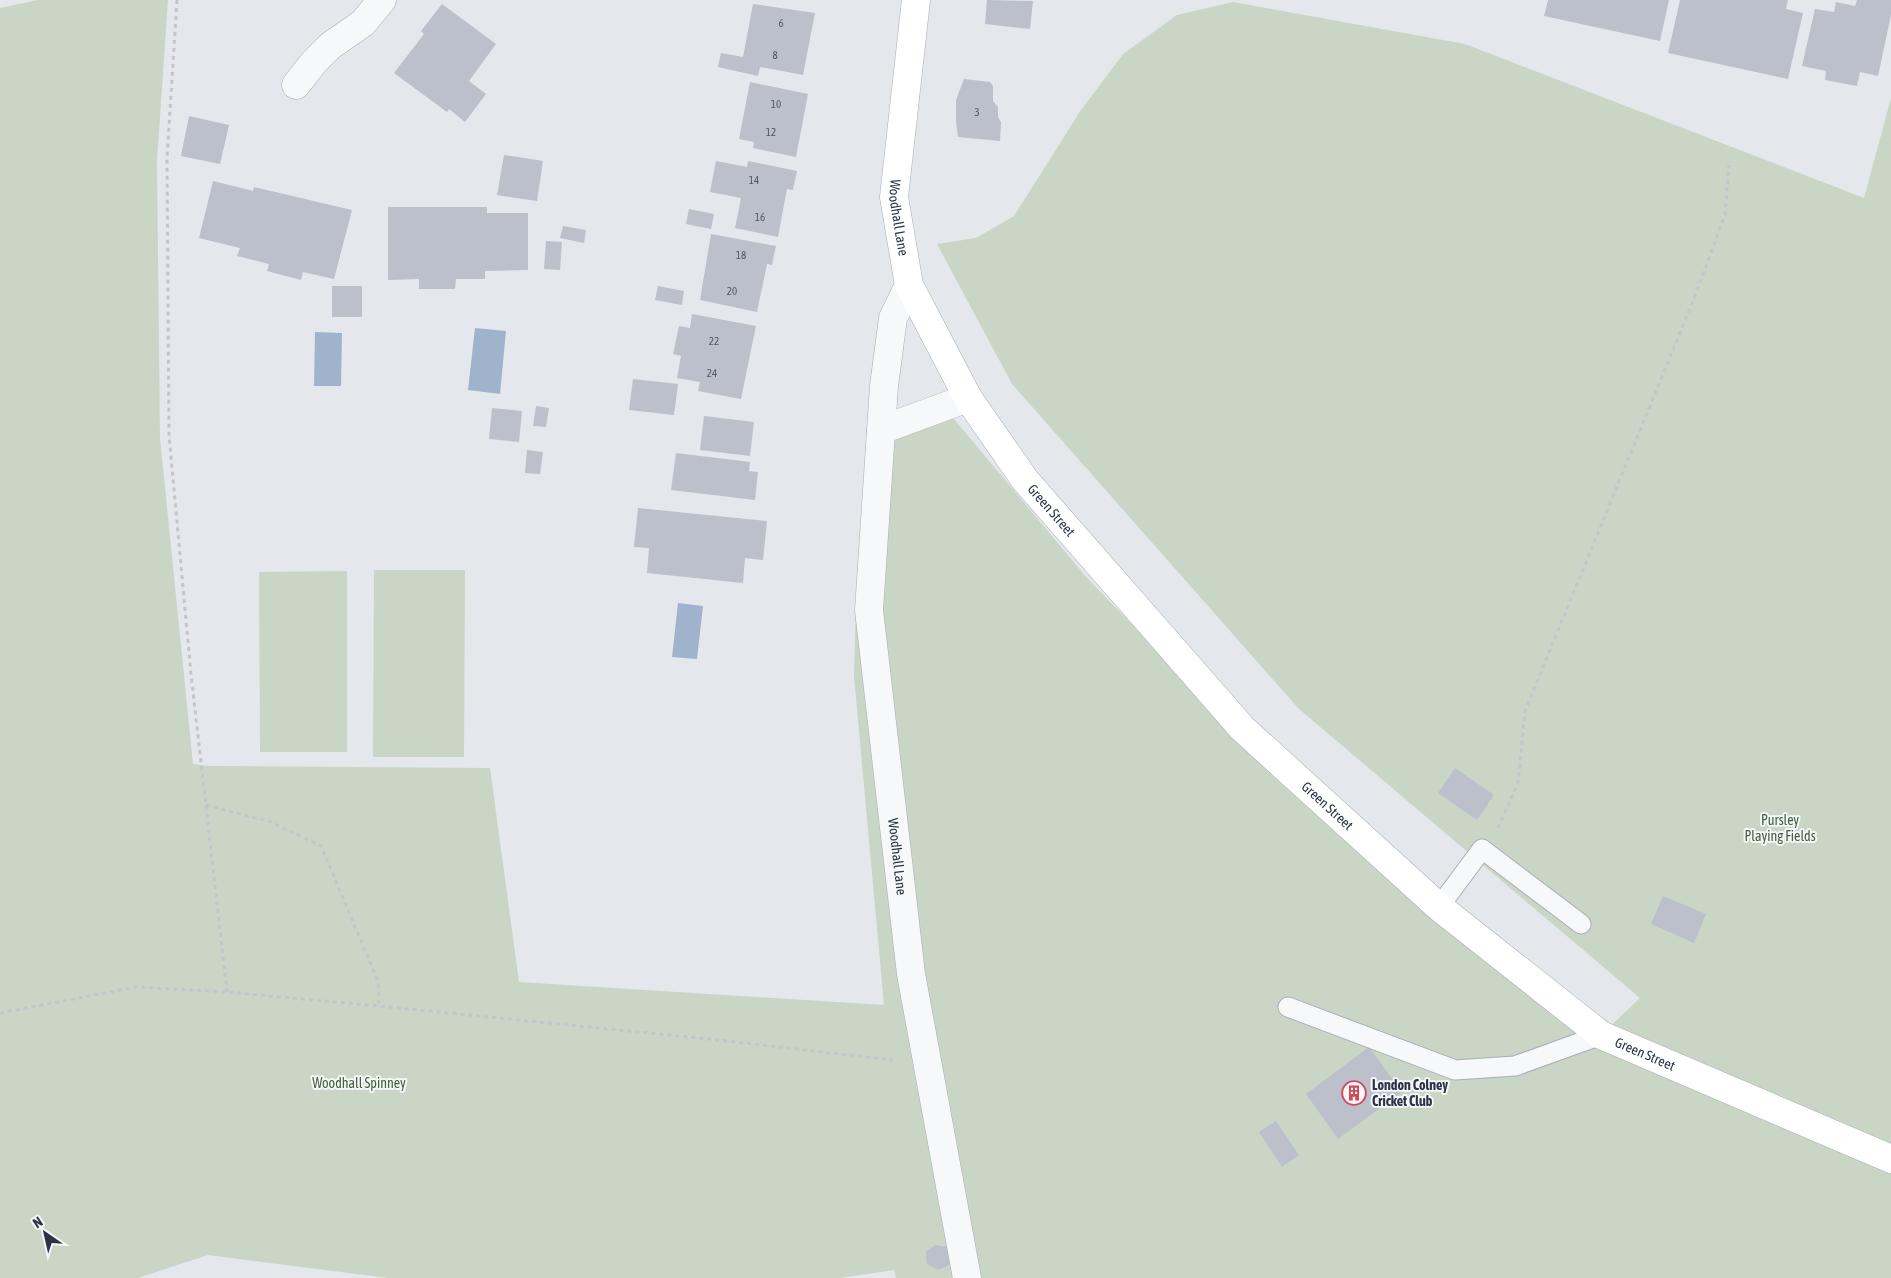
<svg xmlns="http://www.w3.org/2000/svg" width="1891" height="1278" viewBox="0 0 1891 1278" font-family="'Asap Condensed',sans-serif">
  <style>
    .green { fill: #c9d6c5 }
    .water { fill: #9fb4cc }
    .building { fill: #bbc0ca }
    .lines { fill: none; stroke-linecap: round; stroke-linejoin: round }
    .service-casing { stroke: #a9aeb7; stroke-width: 21 }
    .minor-casing { stroke: #a9aeb7; stroke-width: 29 }
    .secondary-casing { stroke: #a9aeb7; stroke-width: 29 }
    .path { stroke: #c2c5cb; stroke-width: 3; stroke-dasharray: 4 4; stroke-linecap: butt }
    .service { stroke: #f7f8fa; stroke-width: 19 }
    .minor { stroke: #f7f8fa; stroke-width: 28 }
    .secondary { stroke: #fff; stroke-width: 28 }
    .labels { text-anchor: middle; stroke-width: 4; stroke-linejoin: round; paint-order: stroke }
    .number-label { font-size: 11px; fill: #4f5766 }
    .street-label { font-size: 14px; fill: #2b3445; stroke: #f4f6f9 }
    .park-label { font-size: 14px; fill: #3f6138; stroke: #f4f6f9 }
    .poi-label { font-size: 14px; font-weight: bold; fill: #2b3445; stroke: #f4f6f9; text-anchor: start }
  </style>
  <rect width="100%" height="100%" fill="#e4e7ec"/>
  <path class="green" d="M38 0H168L157 161 160 438 193 764 208 766 490 768 519 982 884 1005 854 676 856 598 885 588 890 441 949 413 1087 578 1301 799 1607 1052 1891 1174V1278H896L894 1270 840 1278H388L208 1255 138 1278H0V8Z
    M1233 2 1465 44 1864 198 1891 98V1159L1601 1035 1640 998 1299 709 1012 384 937 244 976 238 1014 216 1081 110 1123 54 1177 15Z
    M374 570H465L464 757H373Z
    M347 571V752H260L259 572Z"/>
  <path class="water" d="M475 328 506 331 500 394 468 390Z
    M315 332 342 333 341 386H314Z
    M678 603 703 606 697 659 672 657Z"/>
  <path class="building" d="M987 0 1033 1 1030 29 985 24Z
    M1548 0H1669L1660 41 1544 16Z
    M1680 0H1788L1786 9 1803 13 1788 79 1668 53Z
    M1857 0H1891V15L1878 76 1860 72 1857 86 1825 80 1826 71 1802 66 1815 9 1834 12 1836 2 1855 6Z
    M442 4 496 44 469 81 486 94 465 122 449 109 447 112 394 73 424 34 421 31Z
    M753 4 815 13 803 75 760 67 758 76 718 67 721 53 743 57Z
    M964 79 990 82 993 86V101L998 107V117L1001 122 1000 141 958 137 956 122V100Z
    M750 82 808 94 796 157 753 148 754 142 739 139Z
    M189 116 229 125 220 164 181 156Z
    M504 155 543 161 537 201 497 195Z
    M716 161 747 167 748 161 797 171 793 190 787 189 778 237 735 228 741 198 710 192Z
    M213 181 253 191 254 187 352 210 334 279 303 272 301 280 267 271 269 264 237 256 240 248 199 238Z
    M388 207H487V213H528V270L485 271V279H456L455 289H419V279L388 280Z
    M689 209 714 214 711 229 686 224Z
    M563 226 586 230 584 243 560 238Z
    M711 234 776 246 772 265 767 264 757 312 700 300Z
    M546 241 562 242 560 270 544 269Z
    M332 286H362V317H332Z
    M658 286 684 291 682 305 655 300Z
    M692 314 756 326 741 399 698 391 700 382 677 378 681 356 673 354 679 326 690 328Z
    M633 379 678 384 674 415 629 410Z
    M536 406 549 408 546 427 533 426Z
    M492 408 522 411 519 442 489 439Z
    M704 416 754 422 750 456 700 450Z
    M527 450 543 452 540 474 525 473Z
    M676 453 750 462 749 471 758 472 755 500 671 490Z
    M638 508 767 521 763 560 745 558 743 583 647 573 649 548 634 547Z
    M1455 768 1494 795 1477 820 1438 793Z
    M1663 896 1706 914 1694 943 1651 924Z
    M1369 1047 1402 1092 1338 1139 1306 1094Z
    M1276 1121 1299 1155 1282 1167 1259 1132Z
    M935 1245 948 1247 951 1264 938 1270 927 1264 926 1252Z"/>
  <g class="lines">
    <g class="service-casing">
      <path id="service" d="M1439 907 1482 849 1581 924
        M1288 1007 1455 1070 1515 1066 1601 1035"/>
    </g>
    <g class="minor-casing">
      <g id="minor">
        <path d="M296 85 314 62 330 46 363 23 382 0"/>
        <path id="s1" d="M909 285 893 318 884 386 869 610 911 974 967 1278"/>
        <path d="M881 430 968 398"/>
      </g>
    </g>
    <g class="secondary-casing">
      <g id="secondary">
        <path id="s2" d="M916 0 894 197 909 285 968 398 1025 480 1243 729 1439 907 1601 1035 1891 1159"/>
      </g>
    </g>
    <path class="path" d="M177 0 167 158 169 435 191 674 227 992
      M206 805 271 822 321 846 378 981 379 1006
      M1498 828 1518 783 1525 711 1693 301 1725 215 1729 165
      M0 1013 136 987 227 992 379 1006 709 1039 893 1060"/>
    <use href="#service" class="service"/>
    <use href="#minor" class="minor"/>
    <use href="#secondary" class="secondary"/>
  </g>
  <defs>
    <g id="building-ring" transform="scale(1.25)"><circle r="9.5" fill="#f4f6f9" stroke="#d1495b" stroke-width="1.5"/><path d="M-4-6H4V6H1V3H-1V6H-4ZM-2.5-4.3h1.7v1.8h-1.7ZM.8-4.3h1.7v1.8H.8ZM-2.5-1h1.7V.8h-1.7ZM.8-1h1.7V.8H.8Z" fill="#d1495b"/></g>
  </defs>
  <g fill-rule="evenodd">
    <use href="#building-ring" x="1354" y="1093"/>
  </g>
  <g class="labels">
    <g class="number-label">
      <text x="781" y="27">6</text>
      <text x="775" y="59">8</text>
      <text x="776" y="108">10</text>
      <text x="977" y="116">3</text>
      <text x="771" y="136">12</text>
      <text x="754" y="184">14</text>
      <text x="760" y="221">16</text>
      <text x="741" y="259">18</text>
      <text x="732" y="295">20</text>
      <text x="714" y="345">22</text>
      <text x="712" y="377">24</text>
    </g>
    <g class="street-label">
      <text dy="5" stroke="none"><textPath href="#s2" startOffset="219">Woodhall Lane</textPath></text>
      <text dy="5" stroke="none"><textPath href="#s2" startOffset="555">Green Street</textPath></text>
      <text dy="5" stroke="none"><textPath href="#s2" startOffset="960">Green Street</textPath></text>
      <text dy="5" stroke="none"><textPath href="#s1" startOffset="578">Woodhall Lane</textPath></text>
      <text dy="5" stroke="none"><textPath href="#s2" startOffset="1365">Green Street</textPath></text>
    </g>
    <g class="park-label">
      <text x="1780" y="825">Pursley<tspan x="1780" dy="16">Playing Fields</tspan></text>
      <text x="359" y="1088">Woodhall Spinney</text>
    </g>
    <g class="poi-label">
      <text x="1372" y="1090">London Colney<tspan x="1372" dy="16">Cricket Club</tspan></text>
    </g>
  </g>
  <g transform="translate(45 1233) rotate(326)" stroke="#f4f6f9" stroke-width="4" paint-order="stroke">
  <path d="M0-4L9 19L0 12L-9 19Z" fill="#2b3445"/>
  <text y="-8" font-size="14" font-weight="bold" text-anchor="middle" fill="#2b3445">N</text>
  </g>
</svg>
